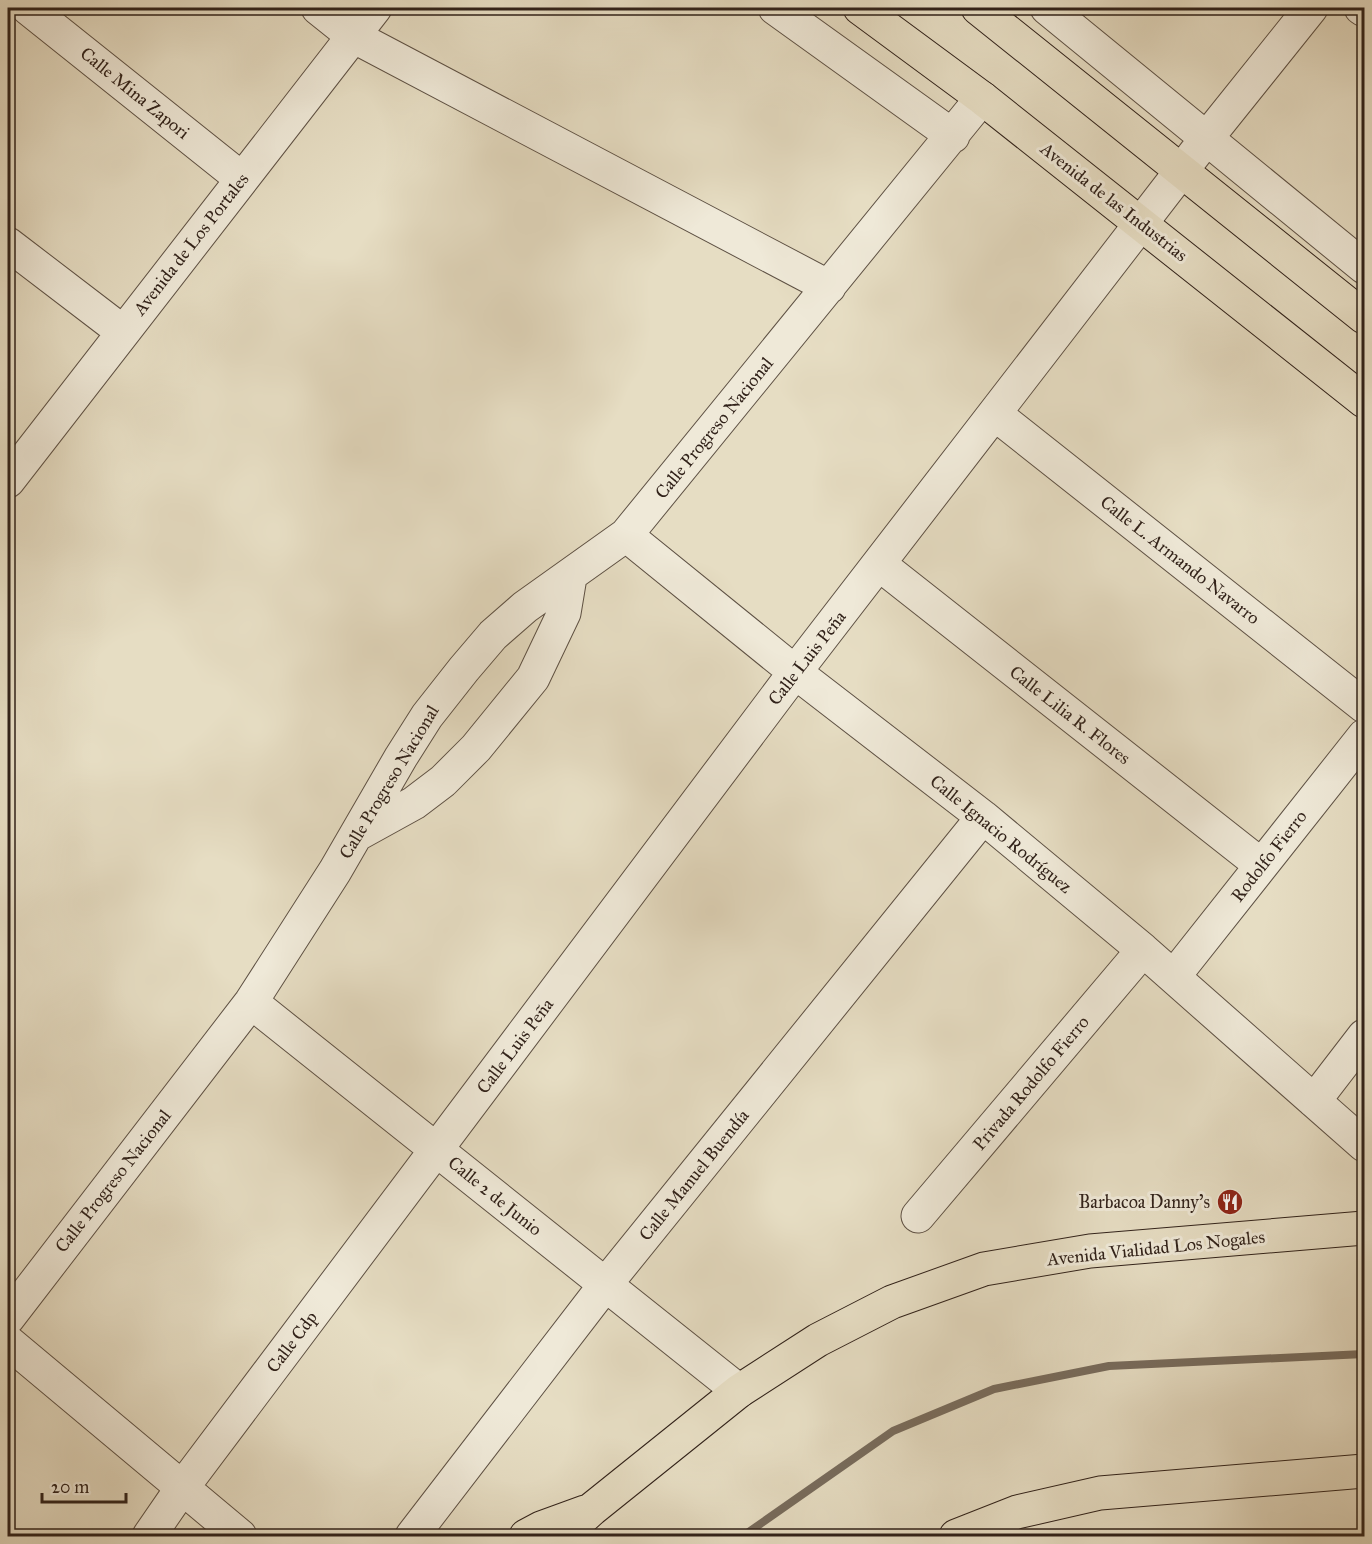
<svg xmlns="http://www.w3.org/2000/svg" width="1372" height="1544" viewBox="0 0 1372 1544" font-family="'IM FELL Great Primer',serif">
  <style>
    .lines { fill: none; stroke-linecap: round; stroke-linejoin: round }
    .stream { stroke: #786c5d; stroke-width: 8 }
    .minor-casing { stroke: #5e5144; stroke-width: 35 }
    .major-casing { stroke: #31221a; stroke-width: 35 }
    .highway-casing { stroke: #31221a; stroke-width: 35 }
    .minor { stroke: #efe9d8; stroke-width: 33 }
    .major { stroke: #e6ddc3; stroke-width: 33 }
    .highway { stroke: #e6ddc3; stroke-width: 33 }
    .labels { text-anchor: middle; stroke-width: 6; stroke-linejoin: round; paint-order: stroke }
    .street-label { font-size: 18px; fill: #31221a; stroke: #efe9d8 }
    .poi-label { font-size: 18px; fill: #31221a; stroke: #efe9d8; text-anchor: end }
  </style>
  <rect width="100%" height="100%" fill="#e6ddc3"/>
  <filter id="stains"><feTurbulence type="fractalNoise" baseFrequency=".00333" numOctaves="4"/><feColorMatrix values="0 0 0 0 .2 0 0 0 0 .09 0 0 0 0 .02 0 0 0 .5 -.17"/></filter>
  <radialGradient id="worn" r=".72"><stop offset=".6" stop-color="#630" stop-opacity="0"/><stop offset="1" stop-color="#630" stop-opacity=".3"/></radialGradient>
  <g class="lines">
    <path class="stream" d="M743 1536 893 1431 994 1389 1109 1366 1364 1354"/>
    <g class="minor-casing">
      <path id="minor" d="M28 8 242 179
        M318 8 353 36 829 287
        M775 8 953 136
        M1047 8 1364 267
        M1361 8 1364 10
        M8 244 123 332
        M995 414 1364 706
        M8 481 375 8
        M626 535 795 672 983 817 1143 950 1364 1145
        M879 564 1261 865
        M356 835 414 803 443 781 476 748 533 678 564 613 570 577
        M1174 976 1364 736
        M251 1002 739 1391
        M1314 1101 1364 1036
        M918 1216 1143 950
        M8 1318 251 1002 335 871 401 757 427 716 464 669 493 635 525 607 626 535 982 98
        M8 1342 240 1536
        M149 1536 182 1488 795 672 1206 139 1311 8
        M412 1536 605 1285 983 817"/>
    </g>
    <g class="major-casing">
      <path id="major" d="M860 8 982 98 1364 401
        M978 8 1364 317"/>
    </g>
    <g class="highway-casing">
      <path id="highway" d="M526 1536 541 1528 585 1512
        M562 1536 592 1509 739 1391 818 1340 892 1302 984 1269 1090 1251 1364 1228
        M956 1536 1017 1512 1100 1493 1364 1471"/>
    </g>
    <use href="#minor" class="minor"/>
    <use href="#major" class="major"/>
    <use href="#highway" class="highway"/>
  </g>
  <defs>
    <g id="restaurant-disc" transform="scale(1.35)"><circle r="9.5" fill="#8f2418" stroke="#efe9d8"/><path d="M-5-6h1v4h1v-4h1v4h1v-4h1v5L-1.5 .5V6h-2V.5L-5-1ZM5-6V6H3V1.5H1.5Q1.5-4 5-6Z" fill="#fff"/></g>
  </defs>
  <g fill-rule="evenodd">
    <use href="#restaurant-disc" x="1230" y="1202"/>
  </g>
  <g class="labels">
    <g class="street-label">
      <text transform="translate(135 93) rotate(39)" y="6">Calle Mina Zapori</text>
      <text transform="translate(1114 202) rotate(38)" y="6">Avenida de las Industrias</text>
      <text transform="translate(191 244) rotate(-52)" y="6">Avenida de Los Portales</text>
      <text transform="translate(714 428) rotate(-51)" y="6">Calle Progreso Nacional</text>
      <text transform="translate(1180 560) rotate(38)" y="6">Calle L. Armando Navarro</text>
      <text transform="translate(807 658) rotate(-52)" y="6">Calle Luis Peña</text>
      <text transform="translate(1070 715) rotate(38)" y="6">Calle Lilia R. Flores</text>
      <text transform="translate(389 782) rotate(-59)" y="6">Calle Progreso Nacional</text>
      <text transform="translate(1001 834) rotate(39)" y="6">Calle Ignacio Rodríguez</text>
      <text transform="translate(1269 856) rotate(-52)" y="6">Rodolfo Fierro</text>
      <text transform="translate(515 1046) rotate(-53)" y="6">Calle Luis Peña</text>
      <text transform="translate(1031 1083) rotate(-50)" y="6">Privada Rodolfo Fierro</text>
      <text transform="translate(694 1175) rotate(-51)" y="6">Calle Manuel Buendía</text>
      <text transform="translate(113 1181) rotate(-52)" y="6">Calle Progreso Nacional</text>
      <text transform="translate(495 1196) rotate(39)" y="6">Calle 2 de Junio</text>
      <text transform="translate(1156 1248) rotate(-6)" y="6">Avenida Vialidad Los Nogales</text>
      <text transform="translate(292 1342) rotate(-53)" y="6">Calle Cdp</text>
    </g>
    <g class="poi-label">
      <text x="1210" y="1208">Barbacoa Danny's</text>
    </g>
  </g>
  <rect width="1372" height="1544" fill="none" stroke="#e6ddc3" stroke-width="30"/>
  <rect x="9" y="9" width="1354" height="1526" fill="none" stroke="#31221a" stroke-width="3"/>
  <rect x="15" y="15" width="1342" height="1514" fill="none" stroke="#31221a" stroke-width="1.5"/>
  <path d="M42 1493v9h84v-9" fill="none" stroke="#31221a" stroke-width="3"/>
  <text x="51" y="1493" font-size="18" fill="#31221a" stroke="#efe9d8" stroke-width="4.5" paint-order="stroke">20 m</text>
  <rect width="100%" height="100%" filter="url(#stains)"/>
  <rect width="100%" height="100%" fill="url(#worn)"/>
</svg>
